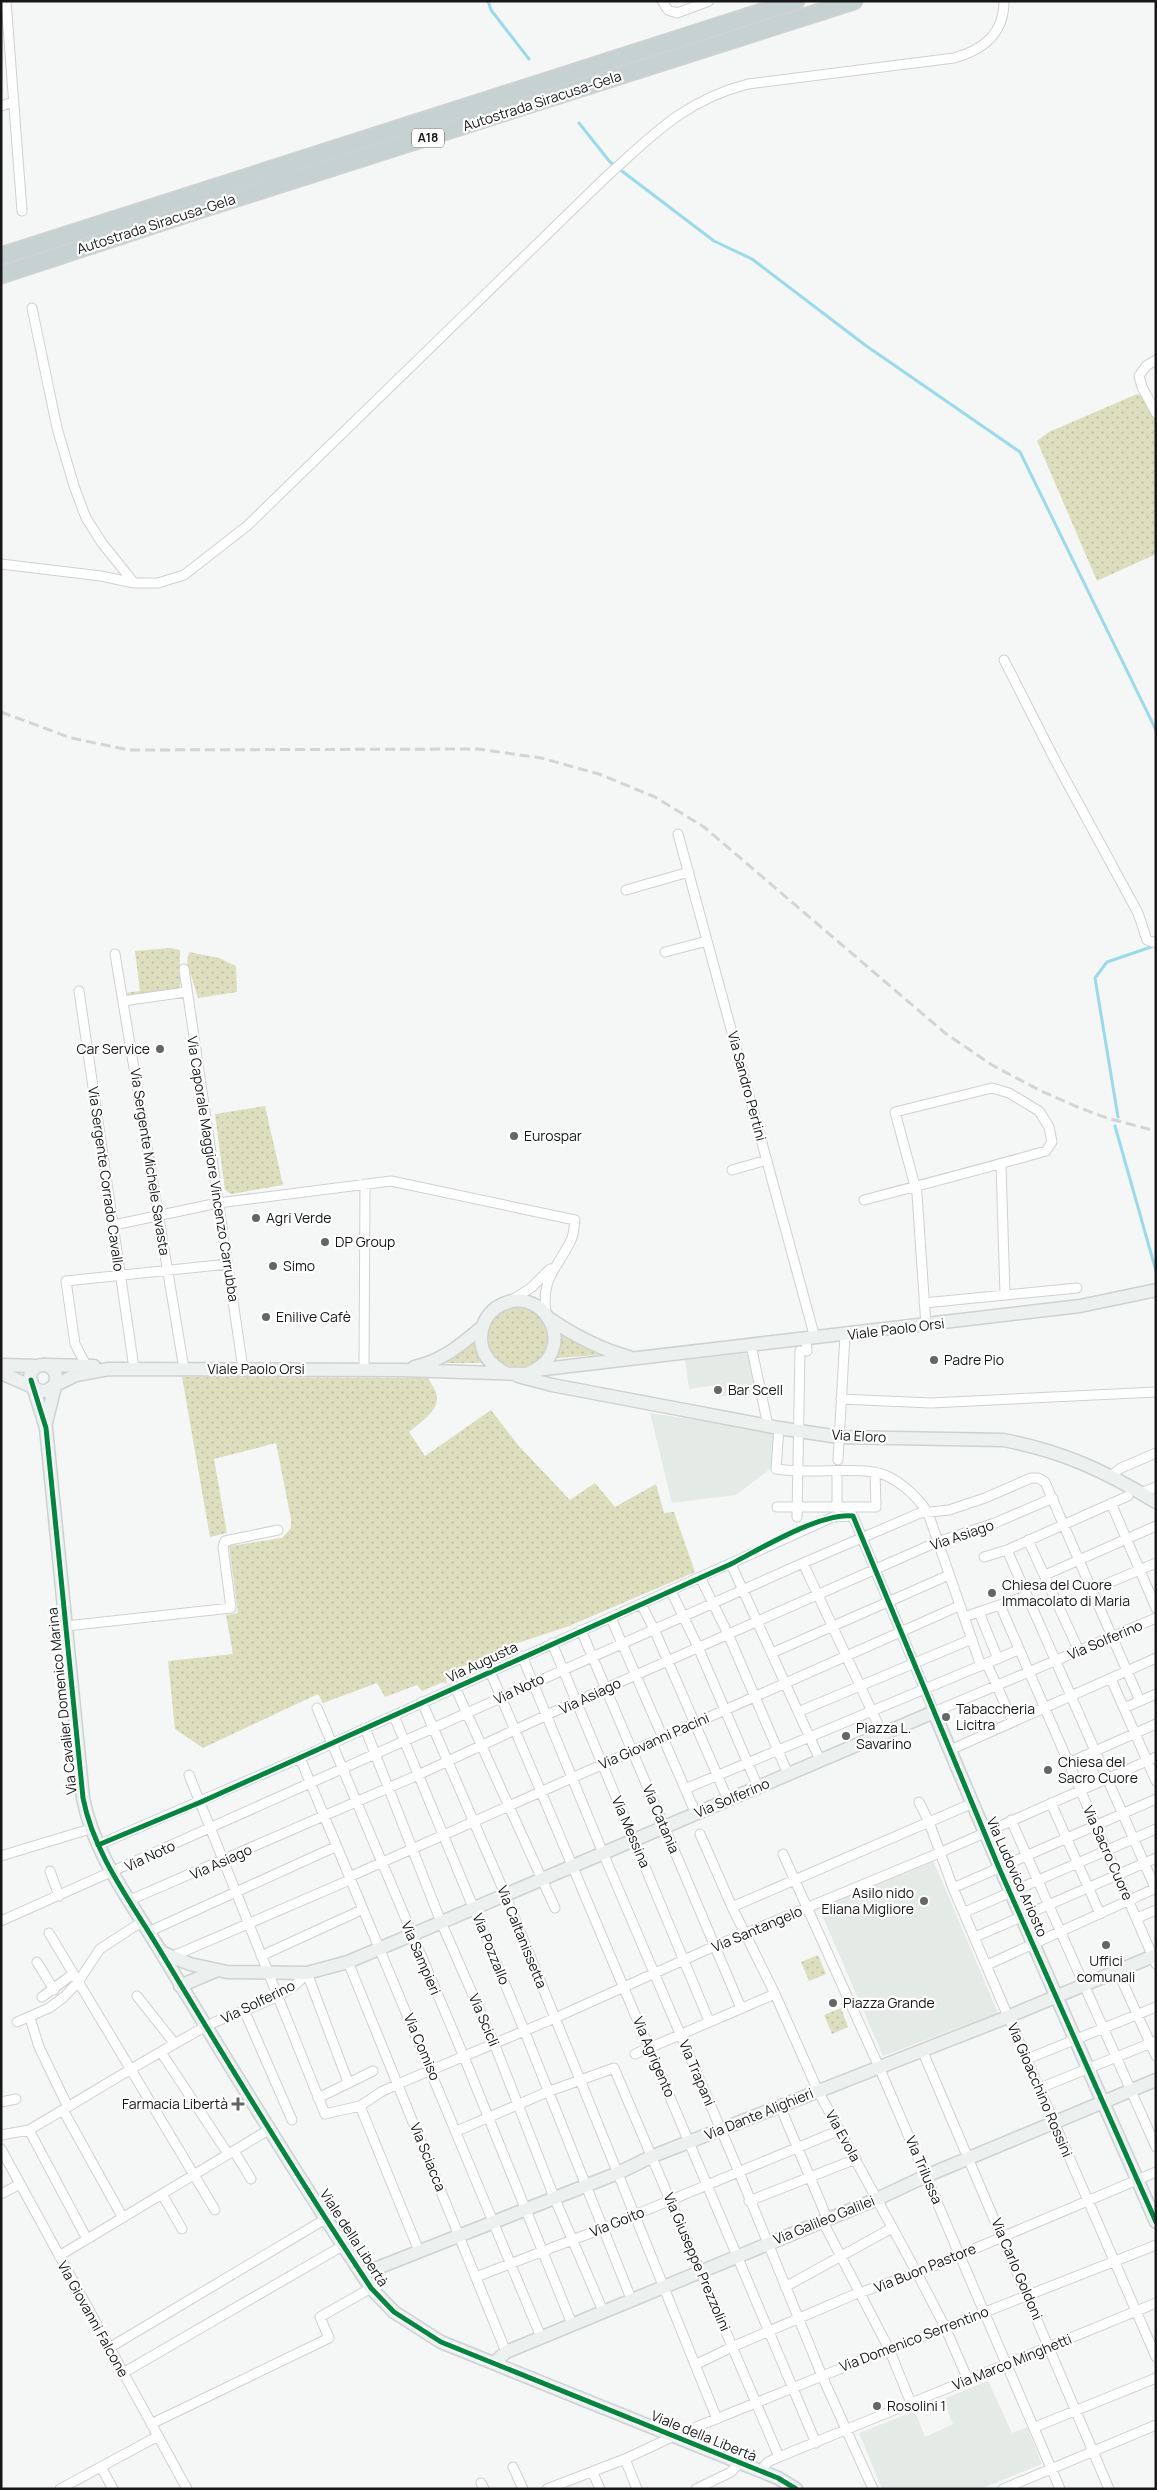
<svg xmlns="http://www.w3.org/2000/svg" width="1157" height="2490" viewBox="0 0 1157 2490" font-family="Manrope,sans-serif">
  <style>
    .built { fill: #e4ebe7 }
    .green { fill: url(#green-dots) }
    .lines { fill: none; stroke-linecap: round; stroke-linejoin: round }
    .stream { stroke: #99dbe9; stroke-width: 3 }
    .street-casing { stroke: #cfd1d0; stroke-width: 11 }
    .secondary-casing { stroke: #cfd1d0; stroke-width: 15 }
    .highway-casing { stroke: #d1d2d2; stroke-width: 19 }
    .street { stroke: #fefefe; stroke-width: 9 }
    .secondary { stroke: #ecf1f0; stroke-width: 12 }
    .highway { stroke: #c5d2d1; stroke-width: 16 }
    .rail { stroke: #d3d4d3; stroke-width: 3; stroke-dasharray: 10 5; stroke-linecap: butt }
    .cycleway-casing { stroke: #fff; stroke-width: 8 }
    .cycleway { stroke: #00873e; stroke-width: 5 }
    .poi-dot { fill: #646564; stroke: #fff; stroke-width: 2 }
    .labels { text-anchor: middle; stroke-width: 4.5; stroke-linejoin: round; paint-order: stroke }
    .shield { fill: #fff; stroke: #5c5d5c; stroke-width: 1 }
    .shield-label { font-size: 12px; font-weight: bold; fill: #161716 }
    .street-label { font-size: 14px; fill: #161716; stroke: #fff }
    .poi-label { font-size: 14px; fill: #161716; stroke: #fff; text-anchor: start }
  </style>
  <defs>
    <pattern id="green-dots" width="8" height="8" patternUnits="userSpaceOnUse" patternTransform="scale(1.25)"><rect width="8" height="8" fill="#dddebe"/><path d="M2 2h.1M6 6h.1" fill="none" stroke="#bdbea3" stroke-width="1.8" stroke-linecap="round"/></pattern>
  </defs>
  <rect width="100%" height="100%" fill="#f5f7f6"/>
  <path class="built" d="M748 1353 755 1372 758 1391 719 1397 718 1385 689 1389 685 1360Z
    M650 1413 775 1432 774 1466 736 1495 672 1503Z
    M933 1860 998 2013 883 2056 819 1908Z
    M988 2381 1012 2433 1027 2427 1042 2464 980 2489H882L859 2433 915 2411 925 2437 953 2424 943 2399Z"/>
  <path class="green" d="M1137 394 1143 396 1156 420V554L1097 581 1037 441 1049 432Z
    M170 948 180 950V989L126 995 125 993 140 991 135 951Z
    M189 952 219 958 236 966 237 992 198 998 187 962Z
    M265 1106 283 1185 231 1194 225 1190 215 1114Z
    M488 1337a30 30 0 1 1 60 0a30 30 0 1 1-60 0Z
    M559 1333 599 1355 557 1358 561 1339Z
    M477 1338 485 1363H443L461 1353Z
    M182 1377 428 1378C431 1384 437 1391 437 1397 438 1412 419 1423 409 1432L425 1456 491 1410 518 1445 570 1500 595 1483 615 1507 656 1484 664 1513 674 1512 695 1572 569 1626 518 1643 445 1674 447 1684 443 1682 422 1691 417 1685 385 1697 377 1683 323 1703 318 1694 203 1748 175 1729 168 1661 233 1654 226 1615 238 1613 229 1546 282 1538 291 1528V1519L276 1443 214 1459 227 1533 210 1537Z
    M818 1955 826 1974 809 1981 801 1962Z
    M841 2008 848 2027 832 2034 824 2015Z"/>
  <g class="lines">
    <path class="stream" d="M488 1 491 10 529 59
      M579 123 610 162 714 241 752 259 865 345 1020 452 1156 730
      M1118 1117 1095 978 1107 962 1151 947
      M1115 1126 1156 1271"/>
    <g class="street-casing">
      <path id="street" d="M6 1 22 211
        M662 1 668 10 677 13 709 1
        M1 106 13 102
        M32 308 57 428 74 486 86 518 102 543 134 583
        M1156 360 1146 366 1139 376 1142 387 1156 413
        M1 564 101 576 134 583H158L184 575 247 526 605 178C653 135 683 101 748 84L954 58C983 50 1004 34 1004 1
        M1004 660 1057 764 1138 913 1147 940 1156 943
        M678 834 815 1338
        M626 890 689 872
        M665 952 707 941
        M115 954 184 1369
        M184 969 243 1369
        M79 991 134 1368
        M123 1001 186 992
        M1001 1164 1005 1295
        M732 1170 767 1160
        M864 1200C925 1184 986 1168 1046 1151L1052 1142 1049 1127 1039 1111 1009 1093 992 1088 895 1112 915 1186 917 1194 926 1326
        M114 1225 218 1203 391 1181 575 1220C574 1226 574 1234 571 1240 557 1270 541 1276 546 1314
        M512 1300 532 1287 550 1269
        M924 1303 1077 1288
        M806 1339 807 1351
        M751 1345 768 1426
        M86 1365 75 1344 66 1281 228 1264
        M364 1369 365 1184
        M841 1399 931 1403 1156 1392
        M779 1428 776 1469C809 1474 842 1468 874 1472 895 1475 917 1496 928 1513L981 1666
        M838 1460 845 1335
        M837 1472V1508
        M1112 1475 1121 1468 1156 1453
        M1141 1493 1156 1487
        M1111 1503 1156 1608
        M777 1507H876L875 1472
        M797 1517 800 1351
        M1028 1540 1079 1651
        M1007 1550 1156 1890
        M984 1557 1007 1550 1128 1496
        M803 1563 883 1735
        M731 1564 820 1760
        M1045 1575 1156 1526
        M700 1577 728 1634 788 1774
        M1092 1590 1156 1563
        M671 1591 698 1647 758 1787
        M641 1604 654 1629 728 1800
        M1000 1605 1156 1964
        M979 1612 998 1659
        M964 1617 1026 1596
        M611 1618 696 1814
        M66 1626 231 1608 223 1547 225 1541 278 1530
        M581 1630 741 2008
        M552 1643 709 2021
        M772 1653 949 1575
        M522 1656 603 1853 739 2172 822 2376 873 2489
        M987 1664 1012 1720
        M490 1671 816 2443
        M1111 1679 1156 1781
        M455 1687 555 1908
        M422 1702 505 1894 717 2419
        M317 1708 464 2057 572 2324
        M1124 1708 1156 1694
        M798 1712 972 1639
        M394 1716 524 2030 632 2301
        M365 1728 441 1922 494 2043 554 2197 603 2311
        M950 1750 1156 1658
        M300 1758 541 2337
        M1068 1763 1156 1724
        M189 1775 325 2114 360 2106 381 2092 398 2084 555 2018 715 1946 939 1853 1156 1757
        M685 1789 1018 1650
        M919 1802 929 1822 953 1888 1004 2007 1156 2357
        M1051 1803 1100 1914
        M1011 1820 1156 2147
        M700 1834 732 1907 775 1994 818 2091 917 2273 945 2327 968 2380
        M98 1845 300 1758 833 1517 853 1516 934 1712 1156 1618
        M783 1854 879 2067 1060 2489
        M1 1856 90 1829
        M50 1871 59 1896
        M349 1877 959 1606
        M953 1888 1156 1799
        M130 1900 418 1775 577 1701 937 1542 995 1523 1053 1498
        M732 1907 973 1803
        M965 1912 1156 1829
        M1137 1918 1156 1910
        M1 1921 803 1563 920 1513 949 1510 985 1498 1031 1478H1038L1045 1482 1140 1701
        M148 1932 335 1847
        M49 1933 215 2210
        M975 1937 1156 1858
        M261 1956 357 1912
        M171 1957 345 1882
        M37 1962 54 1990
        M348 1962 506 2352
        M987 1965 1156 1888
        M1118 1972 1156 2056
        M137 1996 175 2044
        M42 1997 73 1974
        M244 2010 292 2120
        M30 2018 39 2047 68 2107
        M17 2022 49 2008 64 1997 78 1982 100 1949 143 1921
        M922 2050 1109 2489
        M161 2052 228 2154
        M635 2054 775 1994
        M1027 2059 1156 2007
        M1040 2088 1156 2041
        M318 2098 373 2071
        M1 2102 16 2099
        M360 2106 419 2251
        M780 2106 827 2218
        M63 2110 123 2218
        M29 2130 87 2239
        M457 2131 547 2092 614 2068 779 2457
        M1 2135 29 2130C87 2096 144 2060 203 2028 235 2010 284 2003 307 1973L348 2082
        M1 2149 187 2489
        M234 2151 251 2179
        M1 2194 20 2184
        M162 2194 182 2229
        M749 2201 856 2159
        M822 2220 889 2349 911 2403
        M59 2256 270 2129
        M476 2277 601 2229 840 2130
        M785 2287 892 2228
        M109 2348 327 2218
        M695 2365 732 2347 853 2295 917 2273 1156 2172
        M123 2373 344 2245
        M151 2424 329 2338 320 2317 371 2288
        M1035 2427 1156 2378
        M625 2459 637 2489
        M101 2467 113 2489
        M513 2467 523 2489
        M760 2471 768 2462 779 2457 1156 2303
        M593 2473 600 2489
        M481 2483 484 2489
        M60 2489 158 2436
        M547 2489 625 2459 674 2436 822 2376 1156 2245
        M696 2489 731 2472 739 2463
        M1003 2489 1156 2425"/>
    </g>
    <g class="secondary-casing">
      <path id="secondary" d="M550 1319C575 1336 600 1349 629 1357
        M1 1365 38 1366
        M44 1365 94 1366
        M30 1378a13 13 0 1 1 26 0a13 13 0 1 1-26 0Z
        M414 1367C442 1361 461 1345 482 1327
        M536 1370 1080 1306 1156 1290
        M1 1373 37 1389
        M518 1376 552 1385 779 1428 839 1437 1003 1440C1062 1451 1105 1471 1156 1502
        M31 1380 46 1428 83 1798C94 1855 132 1903 161 1952 229 2065 298 2178 371 2288L394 2312 441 2342 778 2478 796 2489
        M52 1387 76 1375 109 1369 402 1370 526 1374C585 1352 541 1277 496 1308 486 1315 481 1327 481 1338 481 1355 492 1366 506 1373
        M46 1423 56 1382
        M161 1952 190 1964 227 1972 307 1973 348 1962 934 1712C1005 1883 1081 2052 1156 2222
        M180 1986 215 1971
        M362 2274 618 2173 653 2156 1000 2020 1156 1955
        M494 2363 506 2352 877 2199 926 2176 1156 2080"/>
    </g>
    <g class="highway-casing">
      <path id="highway" d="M1 256 796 1
        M1 275 199 210 854 1"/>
    </g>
    <use href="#street" class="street"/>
    <use href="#secondary" class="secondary"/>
    <use href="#highway" class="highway"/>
    <path class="rail" d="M1 712 71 738 129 750 478 749 541 758 599 774 655 797 704 827 945 1033 992 1065 1039 1090 1075 1106 1107 1118 1156 1131"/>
    <g class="cycleway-casing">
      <path id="cycleway" d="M31 1380 46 1428 83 1798C94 1855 132 1903 161 1952 229 2065 298 2178 371 2288L394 2312 441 2342 778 2478 796 2489
        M98 1845 201 1802 731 1564C760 1549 821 1512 853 1516L999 1868 1156 2222"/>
    </g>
    <use href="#cycleway" class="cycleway"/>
  </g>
  <g class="poi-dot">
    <circle cx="160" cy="1049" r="5"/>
    <circle cx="514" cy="1136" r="5"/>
    <circle cx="256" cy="1218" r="5"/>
    <circle cx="325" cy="1242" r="5"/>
    <circle cx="273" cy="1266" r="5"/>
    <circle cx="266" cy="1317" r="5"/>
    <circle cx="934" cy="1360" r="5"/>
    <circle cx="718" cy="1390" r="5"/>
    <circle cx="992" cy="1593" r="5"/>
    <circle cx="946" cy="1717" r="5"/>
    <circle cx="846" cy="1736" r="5"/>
    <circle cx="1048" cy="1770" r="5"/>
    <circle cx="924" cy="1901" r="5"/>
    <circle cx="1106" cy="1945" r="5"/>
    <circle cx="833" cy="2003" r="5"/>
    <path d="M235.5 2096.5h5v5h5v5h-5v5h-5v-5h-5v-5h5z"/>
    <circle cx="877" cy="2406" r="5"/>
  </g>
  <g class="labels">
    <rect class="shield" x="412" y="128.5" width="32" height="19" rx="4"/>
    <g class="shield-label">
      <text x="428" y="142">A18</text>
    </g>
    <g class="street-label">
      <text transform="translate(542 101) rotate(-18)" y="5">Autostrada Siracusa-Gela</text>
      <text transform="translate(156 224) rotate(-18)" y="5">Autostrada Siracusa-Gela</text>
      <text transform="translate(747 1086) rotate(75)" y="5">Via Sandro Pertini</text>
      <text transform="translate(150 1162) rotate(81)" y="5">Via Sergente Michele Savasta</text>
      <text transform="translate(213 1169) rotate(81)" y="5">Via Caporale Maggiore Vincenzo Carrubba</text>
      <text transform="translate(106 1179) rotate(82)" y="5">Via Sergente Corrado Cavallo</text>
      <text transform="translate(896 1329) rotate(-7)" y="5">Viale Paolo Orsi</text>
      <text x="256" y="1374">Viale Paolo Orsi</text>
      <text transform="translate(859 1436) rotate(3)" y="5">Via Eloro</text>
      <text transform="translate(962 1535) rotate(-19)" y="5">Via Asiago</text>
      <text transform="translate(1105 1640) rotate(-23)" y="5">Via Solferino</text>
      <text transform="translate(482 1662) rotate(-25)" y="5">Via Augusta</text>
      <text transform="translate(519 1689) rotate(-25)" y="5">Via Noto</text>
      <text transform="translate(590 1696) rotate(-25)" y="5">Via Asiago</text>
      <text transform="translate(62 1701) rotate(-96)" y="5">Via Cavalier Domenico Marina</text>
      <text transform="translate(654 1741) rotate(-24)" y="5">Via Giovanni Pacini</text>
      <text transform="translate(732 1798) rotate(-23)" y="5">Via Solferino</text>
      <text transform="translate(661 1819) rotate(67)" y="5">Via Catania</text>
      <text transform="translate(631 1832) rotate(67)" y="5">Via Messina</text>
      <text transform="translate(1108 1853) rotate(66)" y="5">Via Sacro Cuore</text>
      <text transform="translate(150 1856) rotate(-25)" y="5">Via Noto</text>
      <text transform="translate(221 1862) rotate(-24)" y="5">Via Asiago</text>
      <text transform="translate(1017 1877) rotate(66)" y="5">Via Ludovico Ariosto</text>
      <text transform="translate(757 1929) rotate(-23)" y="5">Via Santangelo</text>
      <text transform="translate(522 1937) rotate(68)" y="5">Via Caltanissetta</text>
      <text transform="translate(491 1949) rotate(68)" y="5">Via Pozzallo</text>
      <text transform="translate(421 1958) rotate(67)" y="5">Via Sampieri</text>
      <text transform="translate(258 2002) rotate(-26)" y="5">Via Solferino</text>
      <text transform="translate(484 2020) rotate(67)" y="5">Via Scicli</text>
      <text transform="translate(422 2047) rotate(67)" y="5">Via Comiso</text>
      <text transform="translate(654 2057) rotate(67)" y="5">Via Agrigento</text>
      <text transform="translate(697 2073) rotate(67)" y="5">Via Trapani</text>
      <text transform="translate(1040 2090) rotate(67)" y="5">Via Gioacchino Rossini</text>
      <text transform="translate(759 2114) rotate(-22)" y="5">Via Dante Alighieri</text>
      <text transform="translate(843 2136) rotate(61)" y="5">Via Evola</text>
      <text transform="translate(428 2157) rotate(68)" y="5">Via Sciacca</text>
      <text transform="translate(924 2170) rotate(67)" y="5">Via Trilussa</text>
      <text transform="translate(824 2220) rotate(-22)" y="5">Via Galileo Galilei</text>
      <text transform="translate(617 2222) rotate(-22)" y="5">Via Goito</text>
      <text transform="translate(354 2238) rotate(57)" y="5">Viale della Libertà</text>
      <text transform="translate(697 2262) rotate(67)" y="5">Via Giuseppe Prezzolini</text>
      <text transform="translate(925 2268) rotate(-22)" y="5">Via Buon Pastore</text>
      <text transform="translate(1017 2269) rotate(67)" y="5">Via Carlo Goldoni</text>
      <text transform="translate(93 2319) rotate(61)" y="5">Via Giovanni Falcone</text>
      <text transform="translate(914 2339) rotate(-21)" y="5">Via Domenico Serrentino</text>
      <text transform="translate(1012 2362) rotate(-22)" y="5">Via Marco Minghetti</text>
      <text transform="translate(704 2436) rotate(22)" y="5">Viale della Libertà</text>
    </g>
    <g class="poi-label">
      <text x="150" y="1054" text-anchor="end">Car Service</text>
      <text x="524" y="1141">Eurospar</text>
      <text x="266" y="1223">Agri Verde</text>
      <text x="335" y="1247">DP Group</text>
      <text x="283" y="1271">Simo</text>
      <text x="276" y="1322">Enilive Cafè</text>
      <text x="944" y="1365">Padre Pio</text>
      <text x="728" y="1395">Bar Scell</text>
      <text x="1002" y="1590">Chiesa del Cuore<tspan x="1002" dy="16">Immacolato di Maria</tspan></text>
      <text x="956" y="1714">Tabaccheria<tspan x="956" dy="16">Licitra</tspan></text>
      <text x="856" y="1733">Piazza L.<tspan x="856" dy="16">Savarino</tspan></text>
      <text x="1058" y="1767">Chiesa del<tspan x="1058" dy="16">Sacro Cuore</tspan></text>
      <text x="914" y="1898" text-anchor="end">Asilo nido<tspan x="914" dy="16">Eliana Migliore</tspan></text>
      <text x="1106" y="1966" text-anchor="middle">Uffici<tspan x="1106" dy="16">comunali</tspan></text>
      <text x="843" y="2008">Piazza Grande</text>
      <text x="228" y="2109" text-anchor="end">Farmacia Libertà</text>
      <text x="887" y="2411">Rosolini 1</text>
    </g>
  </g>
  <rect width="1157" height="2490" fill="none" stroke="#161716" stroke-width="5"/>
</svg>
